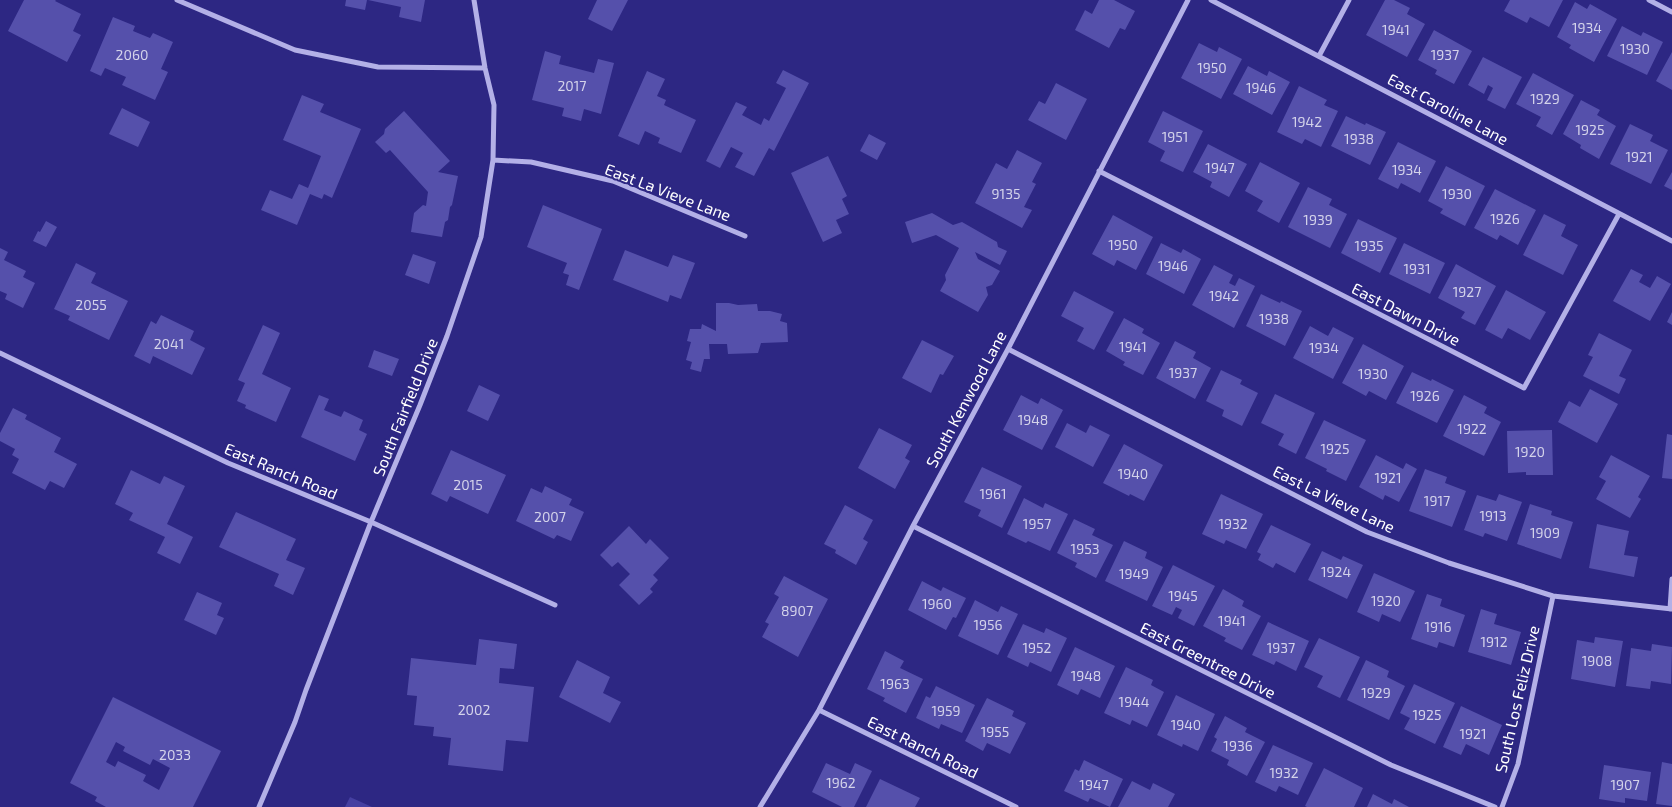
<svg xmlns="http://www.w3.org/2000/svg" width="1672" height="807" viewBox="0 0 1672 807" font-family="'Exo 2',sans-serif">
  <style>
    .green { fill: #453fa1 }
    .building { fill: #5550ab; fill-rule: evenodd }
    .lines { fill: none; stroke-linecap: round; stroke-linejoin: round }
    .minor { stroke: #b3b0e7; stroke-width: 5 }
    .labels { text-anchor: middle; stroke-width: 4; stroke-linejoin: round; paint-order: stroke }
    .number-label { font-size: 14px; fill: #d4d3ea }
    .street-label { font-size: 16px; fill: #fff; stroke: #2d2783 }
  </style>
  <rect width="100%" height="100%" fill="#2d2783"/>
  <path class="green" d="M350 797 372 807H345Z"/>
  <path class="building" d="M24 0H56L55 1 81 14 73 31 81 35 67 62 8 31Z
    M346 0H367L365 10 345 6Z
    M368 0H425L421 22 399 17 401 7Z
    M597 0H628L612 31 588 19Z
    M1099 0H1114L1135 11 1125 30 1120 28 1109 48 1075 30 1085 10 1092 14Z
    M1385 0H1394L1410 8 1407 14 1425 24 1407 57 1366 35Z
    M1510 0H1563L1549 27 1530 17 1527 23 1504 11Z
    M1575 2 1587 9 1590 4 1617 19 1594 62 1569 48 1571 45 1557 37Z
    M113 17 135 26 133 31 150 38 153 33 173 42 161 69 168 72 155 100 122 85 126 77 105 68 101 76 90 71Z
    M1622 26 1641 36 1643 32 1663 42 1647 75 1607 56Z
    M1434 30 1472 51 1454 84 1435 74 1437 70 1418 60Z
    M1199 43 1217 52 1219 47 1242 59 1221 99 1181 78Z
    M545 51 561 56 559 64 594 73 598 59 614 63 601 114 584 109 581 121 562 116 564 108 532 100Z
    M1672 52V90L1656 81Z
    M1483 57 1522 77 1505 109 1487 100 1493 88 1488 85 1484 94 1468 85Z
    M1248 66 1267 76 1269 71 1290 82 1272 115 1233 94Z
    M783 70 809 83 774 151 769 148 754 176 735 167 743 153 731 147 720 168 706 161 736 102 747 107 742 115 761 125 764 118 769 121 786 88 776 83Z
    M647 71 665 79 657 96 666 100 664 105 696 120 681 153 658 143 660 138 645 131 639 145 618 136Z
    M1533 73 1574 95 1552 135 1536 126 1541 117 1516 104Z
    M1056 83 1087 99 1066 140 1028 120 1039 101 1045 104Z
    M1299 86 1327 100 1324 105 1338 111 1321 147 1305 139 1302 144 1277 132Z
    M302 95 324 104 320 112 361 129 332 198 324 194 322 199 310 194 297 225 261 210 270 190 292 199 299 184 308 188 321 156 283 140Z
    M1581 100 1600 110 1597 115 1616 126 1599 159 1580 148 1581 145 1563 134Z
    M122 108 150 122 138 147 109 134Z
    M404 111 450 161 438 172 458 176 452 205 450 207 448 220 445 222 442 237 411 232 414 213 423 205 426 206 428 192 390 150 386 153 375 142 384 134 385 129Z
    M1163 111 1203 131 1183 172 1160 161 1165 151 1148 142Z
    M1346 116 1365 125 1366 123 1386 132 1370 165 1331 146Z
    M1630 124 1653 135 1650 141 1668 150 1651 184 1610 164Z
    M869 134 886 143 877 160 860 151Z
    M1398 142 1436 161 1420 193 1401 183 1398 189 1378 179Z
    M1208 144 1247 164 1229 197 1210 187 1212 182 1193 172Z
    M1017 150 1042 163 1032 182 1036 184 1024 207 1032 210 1022 228 975 203 996 163 1007 169Z
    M828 156 847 196 842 199 849 214 836 220 842 233 823 242 791 173Z
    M1260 162 1300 183 1279 223 1257 211 1263 201 1245 191Z
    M1446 166 1485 186 1465 226 1440 213 1443 209 1428 201Z
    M1672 172V190L1664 186Z
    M1308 187 1332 199 1329 205 1347 214 1330 248 1288 227Z
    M1495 189 1536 210 1518 245 1500 235 1497 240 1474 228Z
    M543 205 602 229 579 290 566 285 569 275 563 273 567 263 527 247Z
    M932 213 953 225 962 222 997 242 998 247 1007 251 1000 265 975 252 978 259 1000 271 992 285 986 287 988 295 978 312 940 291 946 280 945 275 959 248 936 235 912 243 905 222Z
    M1544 214 1566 225 1561 236 1578 245 1563 275 1523 255Z
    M1113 215 1153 237 1136 270 1117 260 1114 266 1092 254Z
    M1358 219 1397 238 1380 273 1341 253Z
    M46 221 57 227 46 247 33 241 38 231 40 232Z
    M1161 243 1181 253 1183 249 1201 259 1184 294 1146 274Z
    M1404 243 1445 263 1430 294 1389 274Z
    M0 248 8 252 4 260 26 271 23 277 35 283 23 308 5 299 7 294 0 291Z
    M625 250 668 267 673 255 695 263 681 299 670 295 668 302 613 280Z
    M413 254 436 262 429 284 405 275Z
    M76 263 96 273 91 283 128 301 109 340 68 320 70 316 54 309Z
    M1456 264 1496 286 1475 325 1461 318 1465 312 1438 298Z
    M1214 265 1233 275 1229 283 1235 286 1239 278 1255 286 1234 328 1192 305Z
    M1631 269 1643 275 1639 282 1650 288 1657 276 1671 284 1650 321 1613 301Z
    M1506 290 1546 312 1530 340 1508 328 1502 339 1485 330Z
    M1074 291 1114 312 1094 350 1077 341 1084 328 1061 316Z
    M1261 294 1280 303 1281 301 1302 311 1285 346 1246 326Z
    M716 303H729L738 305 757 304 758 311H770L782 314 780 321 787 323 788 342 761 343 758 353 728 354 727 344H709L710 359H704L701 372 690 369 692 362 686 360 691 342 687 341 690 329H701L702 324 716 331Z
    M1672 312V325L1667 322Z
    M161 315 194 331 190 340 205 348 192 375 153 356 150 364 134 356 151 321 156 324Z
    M1124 318 1144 329 1142 333 1160 343 1143 375 1123 365 1125 362 1106 351Z
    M263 325 280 333 262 374 291 388 276 422 245 408 246 405 237 401 245 383 238 380Z
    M1310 326 1328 336 1333 327 1354 338 1333 379 1293 358Z
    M1599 333 1632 350 1619 376 1626 379 1619 394 1583 376 1593 357 1588 355Z
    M922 340 954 356 943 375 940 374 931 393 902 378Z
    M1175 341 1196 352 1193 358 1211 368 1195 399 1156 378Z
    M1363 344 1404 366 1386 400 1369 391 1366 396 1342 383Z
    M374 350 399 359 392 376 368 367Z
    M1221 370 1242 380 1240 384 1258 393 1242 426 1222 416 1224 410 1206 401Z
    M1412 372 1431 381 1432 379 1454 390 1437 423 1396 403Z
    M479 385 500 395 488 421 467 411Z
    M1590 389 1618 404 1597 443 1558 422 1569 401 1580 407Z
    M1275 394 1315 413 1296 454 1278 445 1284 434 1261 423Z
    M319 395 329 399 324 410 341 417 344 411 363 420 359 430 367 434 355 461 301 437Z
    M1021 395 1038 404 1041 398 1063 410 1042 450 1003 430Z
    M1464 395 1487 407 1484 413 1501 422 1484 456 1443 436Z
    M13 408 27 415 25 419 61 438 54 452 77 464 64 488 50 481 45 490 12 473 19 459 12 455 15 449 0 441V433Z
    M1324 420 1366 440 1346 481 1326 471 1327 469 1305 458Z
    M1067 423 1086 433 1090 425 1110 435 1093 467 1055 447Z
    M879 428 912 445 905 458 910 461 895 489 858 468Z
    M1552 430 1553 475H1526V472L1508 473 1507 431Z
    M1667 434 1672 435V479L1662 478Z
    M1124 444 1163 465 1144 501 1130 494 1129 496 1103 483Z
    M451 450 506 475 488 514 450 496 447 502 431 494Z
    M1376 455 1403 469 1406 463 1417 469 1399 502 1385 495 1383 500 1359 487Z
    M1611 455 1650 476 1638 497 1641 499 1630 518 1596 499 1606 481 1599 477Z
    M982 467 1022 486 1002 528 978 516 981 510 964 502Z
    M1425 469 1447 477 1445 483 1466 491 1452 527 1409 511Z
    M131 470 160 484 164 476 185 486 167 524 193 537 180 564 157 553 165 537 129 520 133 513 115 504Z
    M545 486 572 499 569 505 584 512 571 541 557 535 554 539 516 521 531 488 542 493Z
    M1221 494 1263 514 1246 549 1226 540 1224 544 1202 534Z
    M1499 494 1522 502 1507 541 1485 533 1483 537 1464 530 1477 495 1496 501Z
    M1024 498 1043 508 1045 503 1068 514 1050 551 1028 541 1026 543 1007 534Z
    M1530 504 1552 511 1551 515 1573 522 1561 559 1517 544Z
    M845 505 873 520 863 539 868 542 856 565 835 553 836 550 824 544Z
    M236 512 296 539 286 560 305 568 293 595 274 586 279 574 219 547Z
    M1074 519 1095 529 1092 535 1113 545 1096 578 1075 567 1077 563 1057 553Z
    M1597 524 1629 531 1624 555 1638 557 1634 577 1589 568Z
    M1271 525 1311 544 1295 573 1276 563 1273 568 1258 560 1261 554 1257 552Z
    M629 526 646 544 650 539 669 558 653 575 658 580 650 589 653 592 639 605 619 585 630 574 618 562 612 567 600 555Z
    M1124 541 1147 552 1145 558 1163 567 1147 601 1105 581Z
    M1322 551 1341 560 1343 556 1363 565 1347 599 1308 580Z
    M1173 565 1215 586 1194 626 1178 618 1182 610 1176 607 1172 615 1152 606Z
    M1374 573 1415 591 1400 622 1382 614 1379 622 1357 612Z
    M784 576 828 599 798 657 762 637 769 624 765 622 779 597 774 594Z
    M922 581 941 591 943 587 966 598 956 618 953 617 946 630 908 610Z
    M1223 589 1244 601 1242 606 1261 616 1242 650 1224 641 1226 638 1203 626Z
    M197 592 222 603 217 615 224 618 216 635 184 620Z
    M1427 594 1442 599 1440 606 1465 615 1454 647 1439 642 1437 648 1411 639Z
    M975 600 998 612 1001 606 1018 614 998 655 958 636Z
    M1481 609 1497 614 1494 624 1521 632 1511 665 1468 652Z
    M1268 622 1309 641 1296 671 1276 661 1274 665 1252 655Z
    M1023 624 1044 633 1046 628 1067 638 1051 672 1030 662 1028 667 1007 657Z
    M1595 637 1623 641 1615 687 1571 679 1577 640 1594 643Z
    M1319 638 1360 657 1340 698 1317 687 1323 676 1304 667Z
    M479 639 517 644 514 669 500 668 499 683 534 687 528 742 506 740 503 771 448 765 451 738 433 736 434 727 414 725 417 696 407 695 411 658 476 665Z
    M1652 644 1672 647 1671 684 1651 681 1650 689 1626 686 1631 648 1651 651Z
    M1075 647 1115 666 1100 698 1081 689 1078 695 1057 685Z
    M885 651 904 661 900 668 923 679 906 713 883 701 885 698 867 689Z
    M577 660 610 677 603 693 621 702 610 723 559 697Z
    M1366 660 1389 671 1387 677 1405 686 1389 720 1347 700Z
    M1126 667 1153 680 1151 685 1164 692 1147 727 1132 720 1130 725 1104 713Z
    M1414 684 1455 703 1435 744 1404 729 1410 718 1400 713Z
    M936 686 975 705 962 733 941 724 939 729 916 718 926 696 930 698Z
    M1176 695 1215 714 1198 751 1183 744 1182 747 1157 735Z
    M113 697 221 751 193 807H106L95 801 97 797 70 783ZM116 742 125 747 123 751 150 765 153 759 170 768 159 790 143 781 146 775 118 761 115 767 106 762Z
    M987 698 1014 711 1012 716 1026 723 1010 754 987 743 983 751 965 741Z
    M1461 706 1502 725 1489 755 1466 744 1461 755 1443 747Z
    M1225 716 1247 728 1245 732 1265 742 1247 776 1227 765 1229 760 1211 751 1217 739 1214 737Z
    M1273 745 1313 763 1298 795 1279 786 1276 792 1255 782Z
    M1084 760 1123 779 1110 807 1090 798 1088 802 1064 791 1075 769 1079 771Z
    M1662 762 1672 764V806L1656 804Z
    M826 763 850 774 855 763 872 771 854 807H842L812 792Z
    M1604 765 1651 772 1647 801 1625 798V803L1599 799Z
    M1324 768 1363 788 1354 807H1307L1305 806Z
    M880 779 920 798 915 807H866Z
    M1132 781 1150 790 1153 783 1175 794 1168 807H1118Z
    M1373 794 1392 804 1394 799 1409 807H1367Z"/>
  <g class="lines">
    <path class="minor" d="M177 0 295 50 378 67 485 68
      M1211 0 1672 241
      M1649 0 1672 12
      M1319 56 1349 0
      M493 160 531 162 613 181 745 236
      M1099 171 1524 388 1619 214
      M1008 349 1367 532 1449 563 1553 596 1672 609
      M0 353 228 463 371 522 555 605
      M913 526 1391 765 1495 807
      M1670 609 1672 579
      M819 710 1016 807
      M259 807 295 722 306 690 371 522 420 405 447 336 481 237 493 160 494 105 485 68 474 0
      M760 807 819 710 913 526 1008 349 1188 0
      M1502 807 1518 764 1553 596"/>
  </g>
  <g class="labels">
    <g class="number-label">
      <text x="1587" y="33">1934</text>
      <text x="1396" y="35">1941</text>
      <text x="1635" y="54">1930</text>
      <text x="132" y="60">2060</text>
      <text x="1445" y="60">1937</text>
      <text x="1212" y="73">1950</text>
      <text x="572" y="91">2017</text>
      <text x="1261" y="93">1946</text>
      <text x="1545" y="104">1929</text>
      <text x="1307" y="127">1942</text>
      <text x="1590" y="135">1925</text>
      <text x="1175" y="142">1951</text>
      <text x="1359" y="144">1938</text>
      <text x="1639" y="162">1921</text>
      <text x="1220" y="173">1947</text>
      <text x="1407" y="175">1934</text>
      <text x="1006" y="199">9135</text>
      <text x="1457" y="199">1930</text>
      <text x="1505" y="224">1926</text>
      <text x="1318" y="225">1939</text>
      <text x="1123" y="250">1950</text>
      <text x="1369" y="251">1935</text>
      <text x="1173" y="271">1946</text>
      <text x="1417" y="274">1931</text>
      <text x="1467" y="297">1927</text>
      <text x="1224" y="301">1942</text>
      <text x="91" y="310">2055</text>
      <text x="1274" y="324">1938</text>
      <text x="169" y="349">2041</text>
      <text x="1133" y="352">1941</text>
      <text x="1324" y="353">1934</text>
      <text x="1183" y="378">1937</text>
      <text x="1373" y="379">1930</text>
      <text x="1425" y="401">1926</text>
      <text x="1033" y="425">1948</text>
      <text x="1472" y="434">1922</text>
      <text x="1335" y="454">1925</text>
      <text x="1530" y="457">1920</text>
      <text x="1133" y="479">1940</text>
      <text x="1388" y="483">1921</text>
      <text x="468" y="490">2015</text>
      <text x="993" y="499">1961</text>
      <text x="1437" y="506">1917</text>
      <text x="1493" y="521">1913</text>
      <text x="550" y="522">2007</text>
      <text x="1037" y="529">1957</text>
      <text x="1233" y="529">1932</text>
      <text x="1545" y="538">1909</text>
      <text x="1085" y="554">1953</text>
      <text x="1336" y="577">1924</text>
      <text x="1134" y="579">1949</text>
      <text x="1183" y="601">1945</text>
      <text x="1386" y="606">1920</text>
      <text x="937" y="609">1960</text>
      <text x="797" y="616">8907</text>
      <text x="1232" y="626">1941</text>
      <text x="988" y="630">1956</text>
      <text x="1438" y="632">1916</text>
      <text x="1494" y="647">1912</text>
      <text x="1037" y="653">1952</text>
      <text x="1281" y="653">1937</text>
      <text x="1597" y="666">1908</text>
      <text x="1086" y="681">1948</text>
      <text x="895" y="689">1963</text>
      <text x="1376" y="698">1929</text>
      <text x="1134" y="707">1944</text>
      <text x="474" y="715">2002</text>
      <text x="946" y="716">1959</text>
      <text x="1427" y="720">1925</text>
      <text x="1186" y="730">1940</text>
      <text x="995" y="737">1955</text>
      <text x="1473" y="739">1921</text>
      <text x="1238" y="751">1936</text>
      <text x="175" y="760">2033</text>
      <text x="1284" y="778">1932</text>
      <text x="841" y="788">1962</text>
      <text x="1094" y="790">1947</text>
      <text x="1625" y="790">1907</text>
    </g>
    <g class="street-label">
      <text transform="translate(1448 109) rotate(28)" y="6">East Caroline Lane</text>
      <text transform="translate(668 192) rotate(21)" y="6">East La Vieve Lane</text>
      <text transform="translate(1406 314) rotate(27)" y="6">East Dawn Drive</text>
      <text transform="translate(966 399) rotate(-62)" y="6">South Kenwood Lane</text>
      <text transform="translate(405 407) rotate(-68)" y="6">South Fairfield Drive</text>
      <text transform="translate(281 471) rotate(23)" y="6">East Ranch Road</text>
      <text transform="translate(1334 499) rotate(26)" y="6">East La Vieve Lane</text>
      <text transform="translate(1208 660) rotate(27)" y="6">East Greentree Drive</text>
      <text transform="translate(1517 699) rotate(-77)" y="6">South Los Feliz Drive</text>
      <text transform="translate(923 747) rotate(26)" y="6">East Ranch Road</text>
    </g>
  </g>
</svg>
